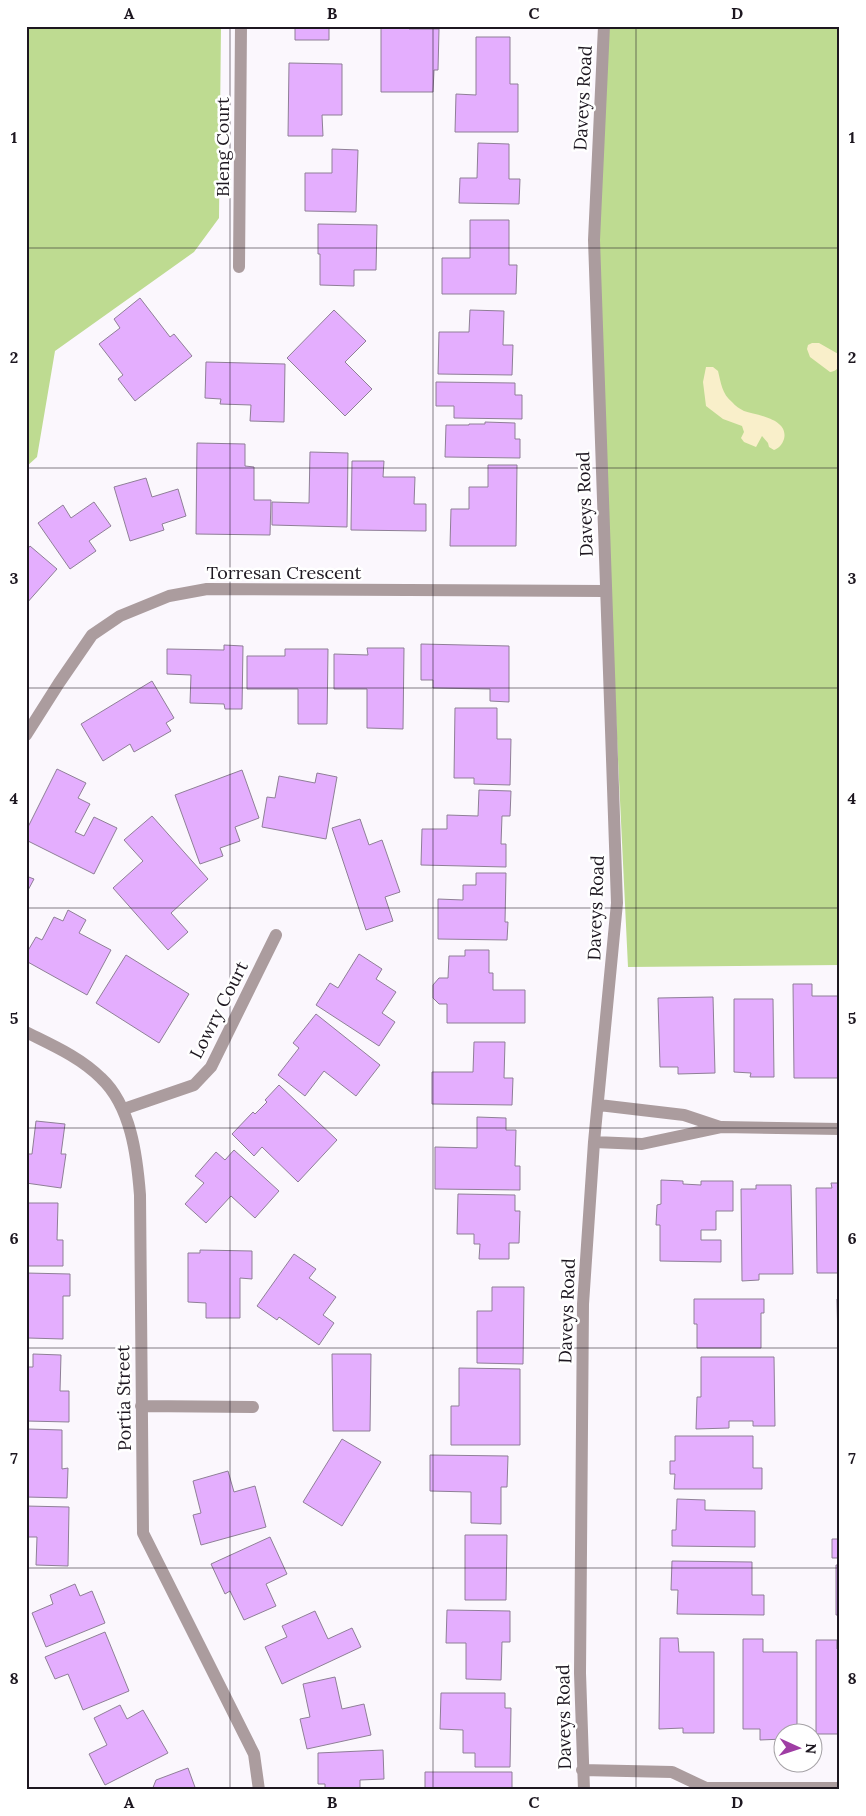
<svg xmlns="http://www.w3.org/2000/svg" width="866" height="1816" viewBox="0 0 866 1816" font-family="Lora,serif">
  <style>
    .green { fill: #bedb91 }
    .sand { fill: #f9efca }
    .building { fill: #e4aefe; stroke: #8f7f97 }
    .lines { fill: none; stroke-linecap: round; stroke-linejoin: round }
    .minor { stroke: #ab9c9e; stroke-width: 12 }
    .grid { fill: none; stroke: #1d1720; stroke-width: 1; stroke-opacity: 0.55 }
    .labels { text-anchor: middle; stroke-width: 5; stroke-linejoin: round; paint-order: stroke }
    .street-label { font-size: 18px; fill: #1d1720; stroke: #fff }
    .neatline { fill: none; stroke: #1d1720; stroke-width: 2 }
    .grid-label { font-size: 16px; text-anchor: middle; font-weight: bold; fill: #1d1720 }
  </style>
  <rect width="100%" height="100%" fill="#fbf7fd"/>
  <path class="green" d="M26 26H221L219 218 194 252 55 351 37 457 26 467Z
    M602 26H840V965L628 967 594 259Z"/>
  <path class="sand" d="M812 343H819L840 355C840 363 840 371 830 372L810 357 807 349 808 345Z
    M706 367H713L718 371C721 383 722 394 732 402 735 406 740 409 744 411 757 415 789 419 784 439 782 445 779 448 774 450L769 447 768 443 762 436 756 447 744 442 741 438 744 432 742 426 723 419 706 406 703 382Z"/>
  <path class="building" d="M295 26H329V40H295Z
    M381 26H409V29H439L438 70H434L433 92H381Z
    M476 37H510V84H518V132H455L456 94 476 95Z
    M289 63 342 64V115H322L323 136H288Z
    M478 143 509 144V179H520L519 204 459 203 460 178H477Z
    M332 149 358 150 356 212 305 211V173H332Z
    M470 220H509V265H517L516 294H442V258H470Z
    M318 224 377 225 376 270H354V286L320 285V254H318Z
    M140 298 170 337 174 334 192 356 135 401 118 379 123 375 99 344 120 328 114 319Z
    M334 310 366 341 345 362 372 389 345 416 287 358Z
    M470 310 504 311 503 345H513L512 375 438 374 439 332H469Z
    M206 362 285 364 284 422 250 421 251 405 220 404 221 399 205 398Z
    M436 382 515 383V395H522V419L454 418V406H436Z
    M485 422 515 423V439H520V458L445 457 446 425H469V424H485Z
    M197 443 245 444V466L254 467V500H271L270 535 196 534Z
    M310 452 348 453 347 527 272 525V502L309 503Z
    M352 461H384L383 477H415L414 504H426V531L351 530Z
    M488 465H517L516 546H450L451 509H469V487H488Z
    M146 478 152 497 178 489 186 516 162 524 164 530 130 541 114 487Z
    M94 502 111 526 89 541 96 551 70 569 38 523 63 505 71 518Z
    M30 546 57 569 26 604V551Z
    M421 644 509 646V702L490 701V689L433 688V680H421Z
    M224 645 243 646 242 709H225L224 704 190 703 191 675 167 674V649L224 650Z
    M367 648H404L403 729 367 728V689H334V654L368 655Z
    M285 649H328L327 724H298V689H247V656H285Z
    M152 681 174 718 166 723 171 731 134 752 130 744 103 761 81 724Z
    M455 708H497V739H511L510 785 474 784V778H454Z
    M57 769 86 783 78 798 90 804 75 832 84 836 94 817 117 828 94 874 26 840V831Z
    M242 770 259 818 235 827 240 841 220 848 223 856 200 864 175 795Z
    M317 773 337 777 326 839 262 827 267 797 275 798 279 776 315 783Z
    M479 790 511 791 510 816H502L501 844H506V867L421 865 422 829H447V815L478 816Z
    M152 816 208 879 171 913 188 932 168 950 113 888 143 861 124 840Z
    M360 819 369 845 382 840 400 892 385 897 393 921 366 930 332 828Z
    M476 873H506L505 922H508L507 940 438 939V899L463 900V885H476Z
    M26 876 34 879 26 894Z
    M68 910 86 920 79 933 111 950 87 995 26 961V954L36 937 42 940 54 917 63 921Z
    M465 950H489V973H493V990H525V1023H447V1004H439L433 998V985L439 978H448L449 956H465Z
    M359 954 382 969 376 979 396 992 382 1013 395 1022 379 1046 316 1005 330 983 338 988Z
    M126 955 189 994 159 1043 96 1003Z
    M793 984H812V996H840V1078H794Z
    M713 997 715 1073 678 1074V1067H660L658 998Z
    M734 999H773L774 1077H750L751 1073 734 1072Z
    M316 1014 380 1065 356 1096 324 1071 305 1096 278 1075 299 1048 293 1043Z
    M474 1042H505L504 1078H513L512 1105 432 1104V1072H473Z
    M279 1085 337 1140 298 1182 262 1147 254 1156 232 1134 253 1112 255 1114 267 1102 265 1100Z
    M477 1117 506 1118V1130H516L515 1166H520V1190L435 1189V1147L477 1148Z
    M36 1121 65 1124 61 1154H66L61 1188 26 1183V1154H32Z
    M234 1150 279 1191 255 1218 231 1196 206 1223 185 1204 204 1183 195 1176 216 1152 225 1160Z
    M661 1180 683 1181V1184L701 1185V1181H733V1211H716V1230H701V1240H721V1262L660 1261V1225H656L657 1205 661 1204Z
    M831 1183H840V1273H817L816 1188H832Z
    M756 1185H791L793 1274H759V1280L742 1281 741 1189H756Z
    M458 1194 515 1195V1211H520L519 1243H509V1259H479L480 1244H474V1234H457Z
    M26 1203H58L57 1240H63V1266H26Z
    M200 1250 252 1251V1279L240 1278V1318H206V1303L188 1302V1253H200Z
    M294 1254 316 1269 309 1278 336 1297 323 1315 334 1323 319 1345 279 1317 277 1320 257 1306Z
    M26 1273 70 1274V1296H63V1339L28 1338Z
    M492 1287H524L523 1364 477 1363V1311H492Z
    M694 1299H764V1313H761V1348H697V1324H694Z
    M837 1299H840V1343H838Z
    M33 1354 61 1355 60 1391H69V1422L26 1421V1367H33Z
    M332 1354H371L370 1431H333Z
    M701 1357H774L775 1426H753V1421H729V1428L696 1429 697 1397H701Z
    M459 1368 520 1369V1445H451V1406H459Z
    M28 1429 62 1430V1469L68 1468 67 1498 26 1497Z
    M675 1436H753V1468H762V1489H674L675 1474H670V1461H675Z
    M342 1439 381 1462 342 1526 303 1502Z
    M430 1455 508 1456 507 1487H501V1524L471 1523V1492L430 1491Z
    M228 1471 234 1492 255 1486 266 1527 201 1545 193 1515 201 1513 193 1481Z
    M677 1499 705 1500V1510L755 1511V1547L672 1546V1530H676Z
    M26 1506 69 1507 68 1566 36 1565 37 1537H26Z
    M465 1535H507L506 1600H465Z
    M270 1537 287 1574 266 1584 276 1606 244 1620 230 1591 225 1594 211 1564Z
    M832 1539H840V1558H832Z
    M672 1561 752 1562V1595H764V1615L677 1614 678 1590H671Z
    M836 1565H840V1615H836Z
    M75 1584 80 1596 92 1591 105 1623 46 1647 32 1613 53 1604 50 1595Z
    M447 1610 510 1611V1642H502L501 1680 466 1679V1643H446Z
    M315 1611 328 1639 352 1628 361 1647 282 1684 265 1647 287 1637 282 1626Z
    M105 1632 129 1691 83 1710 68 1674 55 1679 45 1657Z
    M660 1638H678L679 1652H714V1733H683V1728L659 1729Z
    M743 1639H763V1652H797V1734H784V1739L760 1740V1729H743Z
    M816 1640H837V1649H840V1734H816Z
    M335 1677 342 1709 364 1704 371 1735 307 1749 300 1719 310 1717 303 1684Z
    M441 1693H505V1708H511L510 1767H475V1753H463V1730L440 1729Z
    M120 1705 127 1719 143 1710 168 1753 105 1785 89 1754 107 1745 94 1718Z
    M383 1750 384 1779 360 1780V1790H325V1784H318V1753Z
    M188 1768 196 1790H152L156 1780Z
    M425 1772H512V1790H425Z"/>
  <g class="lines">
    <path class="minor" d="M239 267 241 26
      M26 735 59 683 92 635 120 616 169 596 207 589 605 591
      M26 1032C52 1045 80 1057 101 1078 131 1106 137 1156 140 1195L143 1533 254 1754 259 1790
      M599 1105 684 1115 720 1127
      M124 1109 194 1085 211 1067 276 935
      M594 1142 642 1144 722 1127 840 1129
      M141 1406 253 1407
      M582 1770 672 1772 706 1788
      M584 1790 580 1673 583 1304 594 1142 617 903 594 240 604 26
      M702 1790 706 1788H840"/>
  </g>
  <path class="grid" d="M230 26V1790M433 26V1790M636 26V1790M26 248H840M26 468H840M26 688H840M26 908H840M26 1128H840M26 1348H840M26 1568H840"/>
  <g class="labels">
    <g class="street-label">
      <text transform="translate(583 98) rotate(-87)" y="6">Daveys Road</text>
      <text transform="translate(223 147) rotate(-90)" y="6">Bleng Court</text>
      <text transform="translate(585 504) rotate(-92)" y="6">Daveys Road</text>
      <text x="284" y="579">Torresan Crescent</text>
      <text transform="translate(596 908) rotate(-88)" y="6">Daveys Road</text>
      <text transform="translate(219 1010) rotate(-63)" y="6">Lowry Court</text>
      <text transform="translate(567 1311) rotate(-88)" y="6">Daveys Road</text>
      <text transform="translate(124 1398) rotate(-91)" y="6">Portia Street</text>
      <text transform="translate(564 1717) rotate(-91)" y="6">Daveys Road</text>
    </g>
  </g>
  <rect width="866" height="1816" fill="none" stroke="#ffffff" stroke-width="55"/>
  <g transform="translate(798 1748) rotate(93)"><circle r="24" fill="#ffffff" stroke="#a5a2a6"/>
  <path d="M0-4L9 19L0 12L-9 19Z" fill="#9f3da4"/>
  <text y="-8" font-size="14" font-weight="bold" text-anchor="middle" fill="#1d1720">N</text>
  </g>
  <rect x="28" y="28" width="810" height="1760" class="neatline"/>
  <g class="grid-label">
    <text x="129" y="19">A</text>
    <text x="332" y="19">B</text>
    <text x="534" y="19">C</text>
    <text x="737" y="19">D</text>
    <text x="14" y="143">1</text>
    <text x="852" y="143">1</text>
    <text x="14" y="363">2</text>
    <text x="852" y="363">2</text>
    <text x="14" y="584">3</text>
    <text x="852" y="584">3</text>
    <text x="14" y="804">4</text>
    <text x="852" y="804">4</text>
    <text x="14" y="1024">5</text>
    <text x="852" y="1024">5</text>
    <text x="14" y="1244">6</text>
    <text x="852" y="1244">6</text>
    <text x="14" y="1464">7</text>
    <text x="852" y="1464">7</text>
    <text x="14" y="1684">8</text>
    <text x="852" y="1684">8</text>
    <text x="129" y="1808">A</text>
    <text x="332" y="1808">B</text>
    <text x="534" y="1808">C</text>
    <text x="737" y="1808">D</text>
  </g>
</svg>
